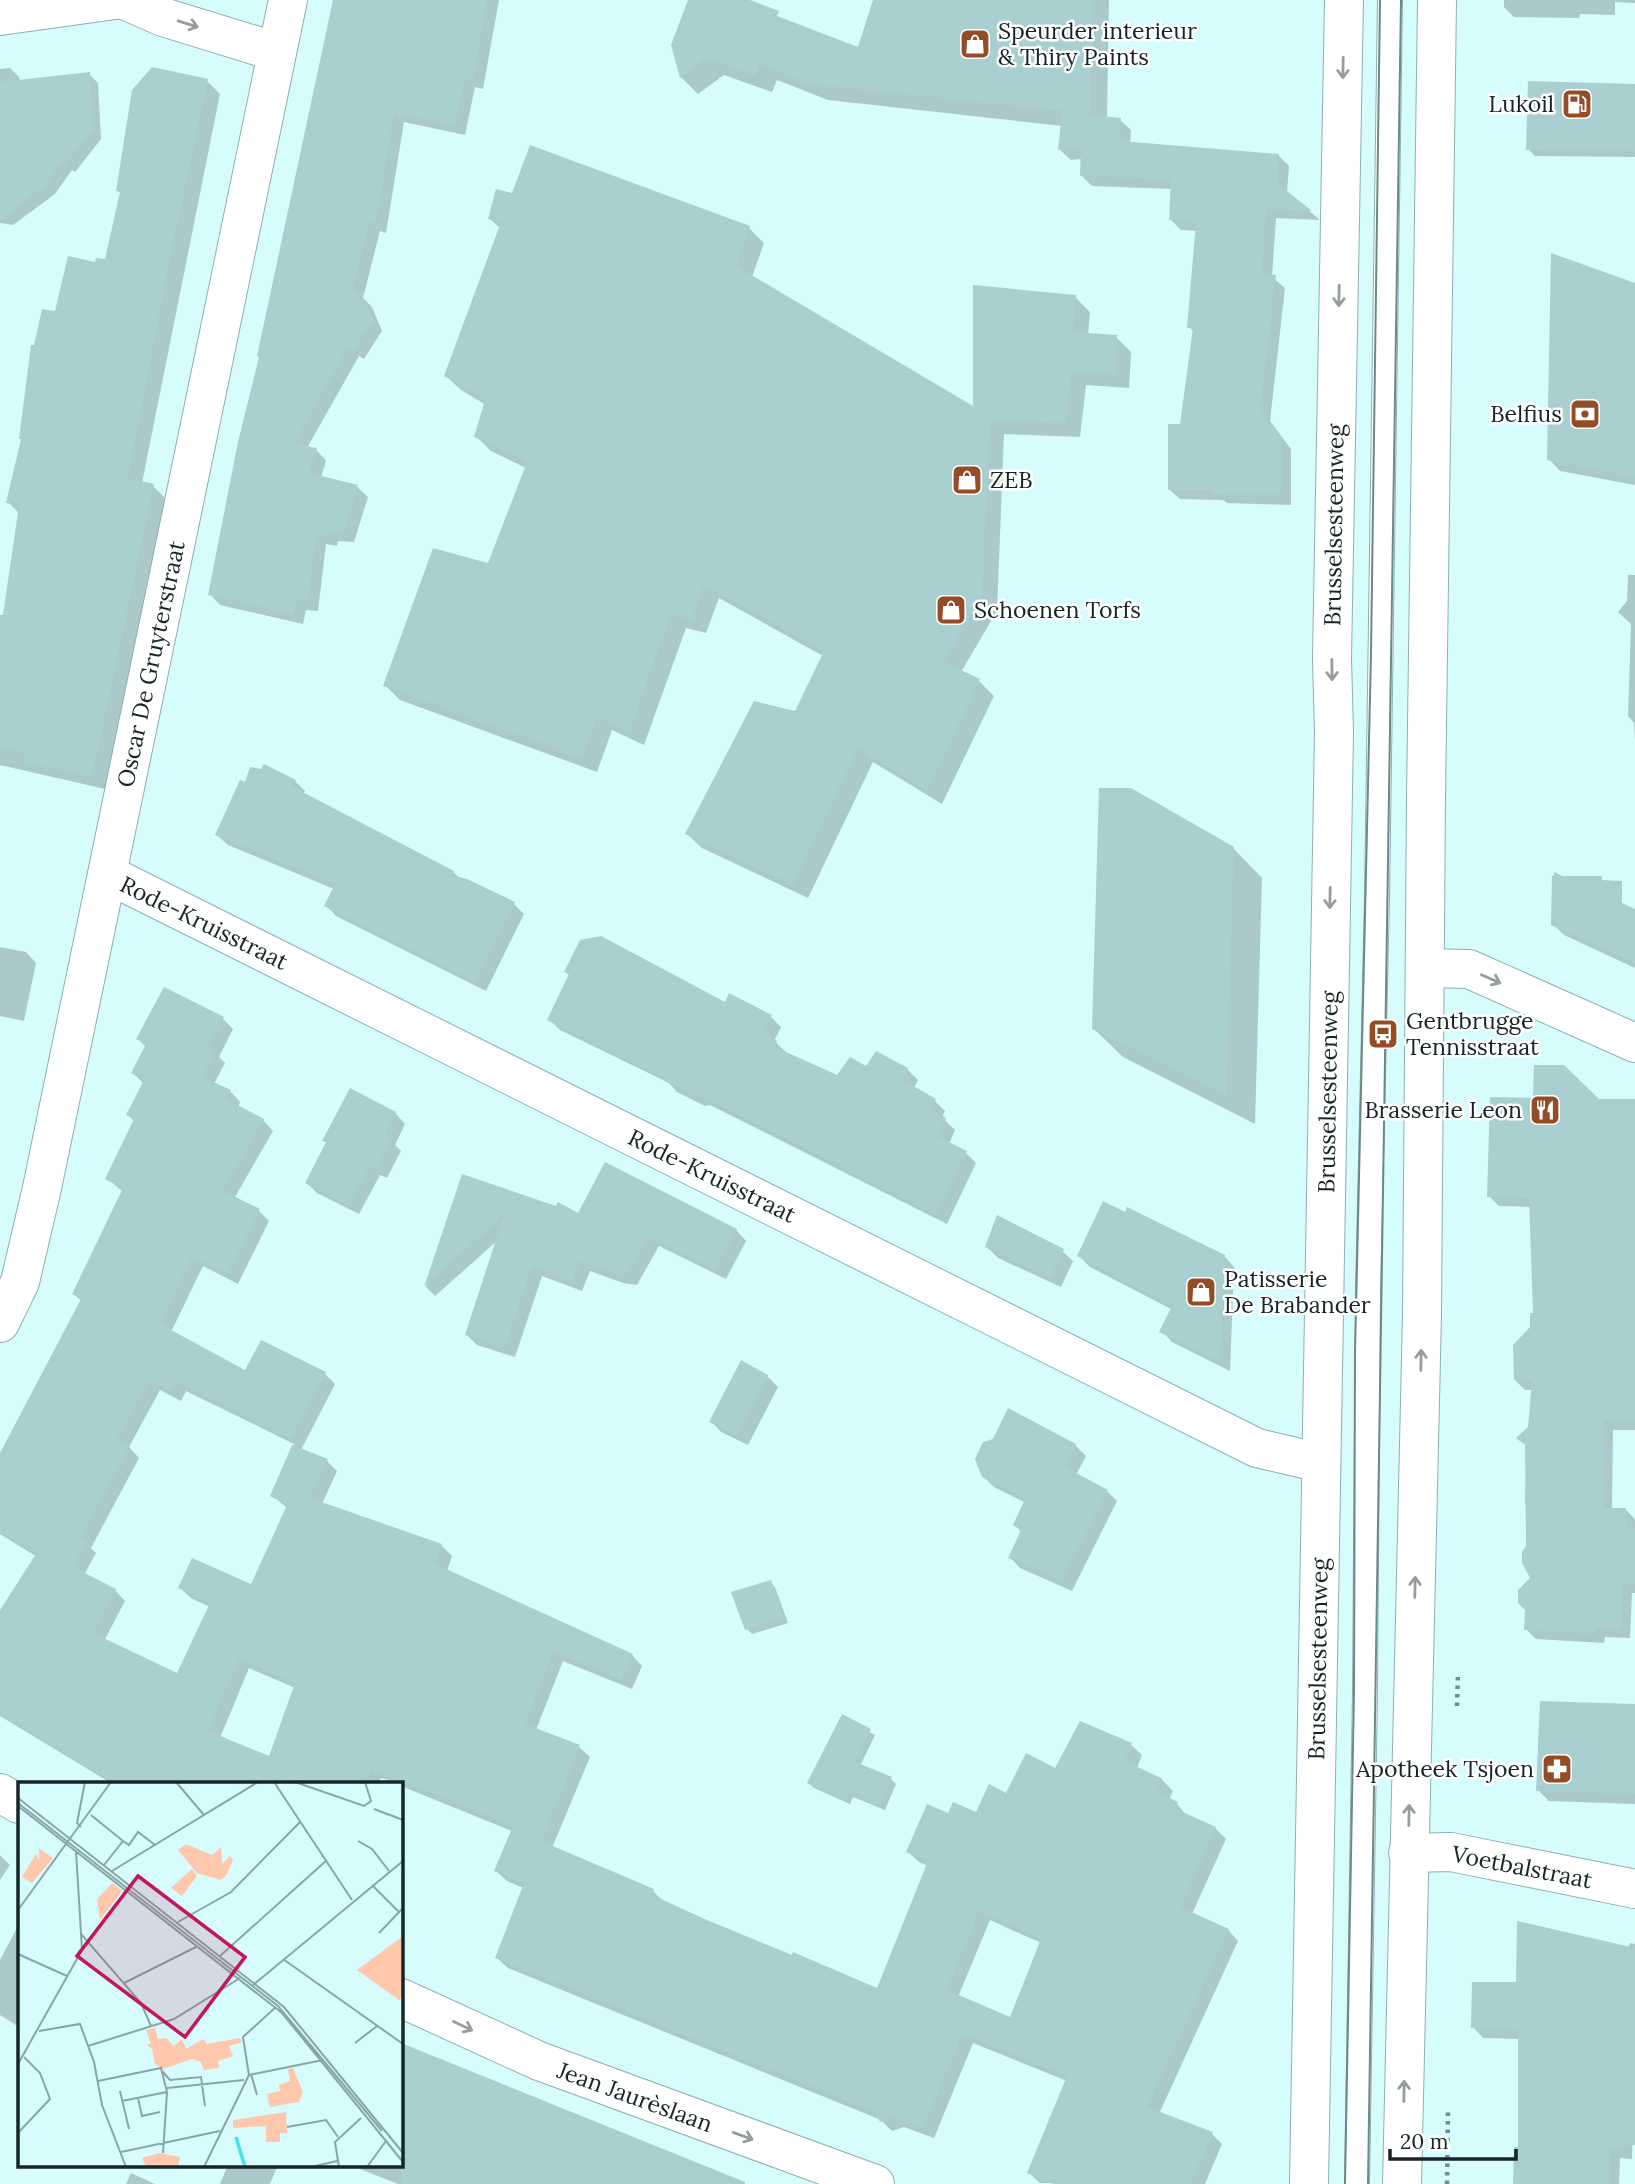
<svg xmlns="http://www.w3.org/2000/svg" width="1635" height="2184" viewBox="0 0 1635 2184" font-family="Lora,serif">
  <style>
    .shadow { fill: #0003; fill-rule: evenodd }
    .building { fill: #aacfd1; fill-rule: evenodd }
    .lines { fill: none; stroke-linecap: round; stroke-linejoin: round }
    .lane-casing { stroke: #8cb0b2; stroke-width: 26 }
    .street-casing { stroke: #8cb0b2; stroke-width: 40 }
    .primary-casing { stroke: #8cb0b2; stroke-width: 40 }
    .path { stroke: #728c8d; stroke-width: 4.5; stroke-dasharray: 3.5 5; stroke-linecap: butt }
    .lane { stroke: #fff; stroke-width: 24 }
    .street { stroke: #fff; stroke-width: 38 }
    .primary { stroke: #fff; stroke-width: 38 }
    .tram { stroke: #6e8788; stroke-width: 2 }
    .oneway { stroke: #969d9d }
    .labels { text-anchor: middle; stroke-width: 5; stroke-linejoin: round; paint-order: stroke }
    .poi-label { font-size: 23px; fill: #162525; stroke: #fff; text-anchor: start }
    .street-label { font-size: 23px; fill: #162525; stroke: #fff }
    .inset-river { fill: none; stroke: #47e1e9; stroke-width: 3.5 }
    .inset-road { fill: none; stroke: #89a6a7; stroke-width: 2 }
    .view { fill: #c2185b; fill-opacity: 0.15; stroke: #c2185b; stroke-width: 3.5 }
    .inset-edge { fill: none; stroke: #162525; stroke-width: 3.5 }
  </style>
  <rect width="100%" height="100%" fill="#d6fcfe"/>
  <path class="shadow" d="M335 0H499L483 89 475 87 465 135 404 122 386 233 380 231 363 298 372 307 382 331 364 359 359 356 307 448 316 450 326 460 321 478 357 487 368 497 354 542 338 541 337 546 326 544 318 611 306 610 303 624 220 605 210 594Z
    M690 0H728L859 49 875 0H1109L1107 118 1120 120 1131 130 1130 144 1278 155 1289 166 1287 193 1320 220 1276 218 1272 277 1285 288 1270 421 1291 449V505L1227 503 1223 500 1180 499 1169 489 1182 426 1194 332 1189 327 1197 231 1181 230 1170 219 1172 189 1092 186 1082 176V159L1071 160 1060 150 1062 126 828 100 777 80 772 92 724 75 698 94 681 77 673 45Z
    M1504 0H1635V3L1615 2V15L1580 14 1579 18 1514 17 1504 7Z
    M10 68 19 77 20 82 89 74 98 83 101 139 75 172 72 170 55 194 13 225 0 223V69Z
    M207 81 220 94 142 483 153 486 166 499 105 789 0 765V616L4 617 19 513 8 502 23 440 35 347 57 313 96 264 107 261 121 194 118 190Z
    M1635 85V157L1535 156 1528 149Z
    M490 219 749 228 764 243 752 277 975 409 1075 297 1090 312 1088 335 1116 337 1131 352 1129 388 1086 385 1080 437 1004 434 997 611 961 672 979 681 994 696 942 804 873 762 808 898 702 848 687 834 796 713 823 656 719 598 706 633 686 628 644 745 612 730 597 772 400 700 385 685 489 565 526 468 491 451 476 436 486 405 461 390 446 376 501 229Z
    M1635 285V485L1560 471 1549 459Z
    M1628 575H1635V741L1634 723 1628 716 1631 624 1618 612 1627 601Z
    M265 767 295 781 305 791 303 794 453 872 460 878 514 904 524 914 486 991 336 916 326 905 334 889 228 845 217 835 246 784 263 771Z
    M1233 848 1262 878 1255 1124 1123 1057 1093 1028Z
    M1554 872 1635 911V968L1564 935 1553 924Z
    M0 947 26 952 36 963 24 1021 0 1016Z
    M566 972 725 1004 771 1017 781 1027 774 1041 787 1053 838 1077 867 1069H907L918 1080 914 1088 935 1101 945 1111 942 1117 955 1130 949 1144 966 1153 976 1163 947 1224 710 1105 705 1106 677 1092 669 1083 560 1030 549 1019 570 976Z
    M223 1019 233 1029 219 1057 225 1063 214 1084 230 1091 240 1102 238 1107 263 1120 273 1131 235 1197 259 1211 269 1221 238 1284 203 1266 171 1332 246 1372 325 1374 335 1384 301 1450 327 1461 337 1471 322 1504 441 1545 452 1556 447 1571 632 1655 642 1666 632 1689 563 1661 536 1730 579 1747 590 1757 552 1848 653 1891 664 1902 707 1922 878 1990 928 1866 919 1862 908 1852 949 1815H977L1007 1795 1056 1770 1131 1745 1142 1755 1137 1768 1162 1780 1173 1791 1169 1800 1177 1804 1187 1816 1215 1828 1226 1839 1192 1914 1228 1930 1238 1941 1159 2114 1212 2134 1222 2144 1205 2184 1040 2183 1029 2173 1067 2081 973 2043 934 2138 904 2127 892 2131 881 2120 508 1968 497 1958 524 1888 507 1881 496 1871 512 1831 401 1786V1783L381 1778 379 1783H111L0 1716V1613L37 1557 0 1534V1457L82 1302 74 1294 123 1192 107 1178 135 1122 128 1115 144 1084 133 1073 146 1047 138 1039ZM160 1390 181 1401 186 1391 294 1444 272 1495 288 1509 252 1586 180 1588 191 1598 210 1607 178 1675 104 1641 125 1601 115 1590 84 1575 96 1553 91 1548 139 1458 129 1447ZM249 1668 295 1688 270 1759 220 1738ZM990 1920 1041 1943 1011 2019 958 1997Z
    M1598 1101 1635 1108V1430H1613L1612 1510H1626L1635 1519V1593H1632L1630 1638 1605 1637 1604 1643 1536 1639 1526 1629 1532 1578 1527 1546 1528 1506 1525 1503 1527 1445 1533 1390H1525L1515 1380 1534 1315 1531 1207 1499 1206 1489 1196Z
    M395 1113 405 1124 395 1145 401 1151 387 1178 380 1175 359 1214 317 1193 307 1183Z
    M463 1177 579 1215 736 1230 746 1241 726 1279 659 1246 637 1285 623 1283 590 1271 582 1291 542 1276 515 1357 477 1345 467 1335 497 1241 435 1296 426 1287Z
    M987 1247 1062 1251 1073 1261 1061 1287 998 1258Z
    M1079 1256H1224L1234 1267 1230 1371 1172 1342 1162 1331 1173 1310 1090 1267Z
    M741 1363 767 1376 778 1387 748 1445 721 1432 711 1421Z
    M1075 1445 1086 1456 1076 1475 1107 1491 1117 1501 1072 1591 1020 1568 1010 1557 1022 1533 1015 1525 1026 1503 994 1487 983 1476Z
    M770 1582 775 1587 788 1623 752 1634 747 1629Z
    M1635 1706V1804L1549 1801 1538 1790Z
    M842 1717 875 1735 860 1766 891 1779 896 1784 885 1810 853 1797 850 1804 814 1788 809 1783Z
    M0 1855 10 1865 0 1880Z
    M19 1924V2027L0 2015V1960Z
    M1630 1943 1635 1944V2098H1633L1632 2159 1620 2158 1619 2184H1515L1520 2149 1519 2039 1483 2038 1473 2027 1517 1984 1628 1948Z
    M401 2044 741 2184H398L360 2169 355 2165H401Z
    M228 2165H278L270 2184H220Z
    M131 2173 155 2184H126Z"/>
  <path class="building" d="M333 0H487L473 80 465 78 455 126 394 113 376 223 369 222 352 289 362 295 373 320 353 350 348 347 294 444 317 448 309 473 358 485 344 533 328 531 327 537 316 534 308 602 296 600 293 614 208 595 238 442 259 357 257 356Z
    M688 0H750L779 11 777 16 858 47 873 0H1092L1090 114 809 84 760 64 755 76 706 58 680 78 671 45Z
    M152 67 208 79 171 253 128 478 154 484 92 777 24 762 25 753 0 747V615H3L19 505 6 503 21 439H19L31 345H34L42 309 55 311 68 256 95 262 96 258 105 259 120 192 116 191 132 90Z
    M90 72 93 130 65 164 62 162 46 185 0 220V82Z
    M1528 81 1635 84V151L1526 150Z
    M1062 112 1121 118 1120 141 1279 154 1277 183 1312 211 1266 209 1262 274 1276 275 1260 409 1281 437V495L1214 494 1212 490H1168V424H1180L1193 328H1187L1196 222 1169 220 1171 179 1080 176 1081 149 1058 150Z
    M530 145 750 226 736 266 973 406V285L1076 295 1073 332 1117 335 1115 374 1071 371 1066 423 990 420 982 596 944 662 980 679 927 791 858 748 793 885 685 834 754 701 795 711 824 651 704 585 692 620 671 614 629 732 597 717 582 758 383 686 433 548 488 563 527 462 474 437 485 400 444 376 501 222 488 219 496 189 512 193Z
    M1551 253 1635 283V477L1547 460Z
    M264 764 296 780 291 786 454 871 452 875 467 879 515 902 475 982 324 906 335 884 215 835 240 780 245 782 250 767 261 769Z
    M1099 788H1131L1234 847 1226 1096 1092 1029Z
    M1552 876H1602V880L1622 881V903L1635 909V963L1551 925Z
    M601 936 725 1002 729 993 772 1015 763 1032 777 1041 775 1047 837 1075 850 1057 866 1066 876 1051 908 1068 903 1080 936 1099 931 1109 946 1118 937 1136 967 1151 936 1215 699 1095 694 1097 665 1081 666 1078 597 1046 547 1020 569 974 564 972 580 940Z
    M164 987 224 1017 208 1047 215 1051 202 1077 231 1090 226 1099 264 1119 223 1191 260 1209 227 1274 192 1257 160 1324 245 1370 261 1340 326 1372 291 1439 175 1381 170 1391 149 1381 117 1439 130 1446 80 1538 86 1541 73 1567 116 1589 93 1633 177 1673 210 1603 178 1588 192 1558 251 1584 287 1505 270 1496 292 1445 328 1459 310 1498 442 1544 435 1564 633 1654 621 1680 553 1651 525 1724 580 1745 541 1841 654 1889 652 1895 707 1920 792 1955 793 1952 877 1988 928 1861 906 1852 927 1804 948 1813 953 1802 976 1812 989 1784 1006 1793 1026 1753 1055 1768 1080 1721 1132 1743 1125 1761 1163 1779 1157 1792 1178 1802 1176 1809 1216 1827 1180 1907 1229 1929 1147 2107 1213 2132 1190 2184H1053L1027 2173 1067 2076 962 2034 923 2129 893 2117 880 2122 876 2113 495 1958 524 1883 494 1871 513 1826 371 1769 366 1783H114L0 1714V1610L36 1554 0 1532V1453L81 1299 72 1294 123 1188 105 1179 134 1119 126 1115 144 1080 131 1073 146 1044 136 1039ZM239 1658 295 1683 269 1756 208 1731ZM979 1911 1041 1939 1010 2017 947 1990Z
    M1534 1065H1564L1599 1099H1635V1421L1604 1420 1603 1508H1626V1529H1635V1584L1622 1583 1621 1628H1596L1595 1634 1524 1630 1525 1610 1518 1603V1590L1530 1578 1522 1563V1552L1526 1546 1525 1445 1516 1438 1528 1427 1532 1380H1514L1513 1345 1530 1327V1313H1533L1529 1198 1487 1197 1490 1097 1533 1098Z
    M350 1088 396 1112 385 1135 392 1140 376 1169 370 1166 348 1205 305 1183 326 1142 322 1141Z
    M605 1162 737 1229 715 1270 648 1237 626 1275 612 1273 580 1261 572 1282 532 1267 505 1348 465 1335 504 1215 424 1287 462 1174 556 1206 558 1202 578 1213Z
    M1103 1201 1125 1212 1127 1207 1225 1255 1220 1362 1159 1332 1172 1306 1077 1256Z
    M997 1215 1064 1249 1050 1278 985 1247Z
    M741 1360 768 1375 737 1436 709 1422Z
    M1008 1408 1076 1444 1065 1467 1108 1490 1061 1581 1008 1558 1021 1530 1013 1525 1025 1499 982 1477 975 1459 983 1442 993 1439Z
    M771 1580 784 1618 745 1630 731 1592Z
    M1540 1701 1635 1704V1794L1536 1791Z
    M842 1714 871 1729 855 1762 892 1777 880 1806 848 1793 846 1800 807 1783Z
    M1517 1921 1635 1948V2145L1623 2146V2149H1610L1609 2184H1513L1514 2147H1518V2030L1471 2028 1472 1982H1516Z
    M401 2043 745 2182V2184H401Z"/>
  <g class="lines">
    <g class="lane-casing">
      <path id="lane" d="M1357 2184 1365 1691 1368 1291 1377 897 1390 0"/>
    </g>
    <g class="street-casing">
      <path id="street" d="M124 0 163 17 277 52
        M0 16 115 0
        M107 874 1257 1448 1321 1463
        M1425 968 1469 969 1635 1043
        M0 1323 20 1282 42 1188 288 0
        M0 1793 19 1804
        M1408 1853 1451 1852 1635 1889
        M401 1998 539 2061 875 2184"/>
    </g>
    <g class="primary-casing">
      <path id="primary" d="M1309 2184 1334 732 1332 659 1344 0
        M1402 2184 1422 1314 1426 798 1437 0"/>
    </g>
    <path class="path" d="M1457 1706 1458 1673
      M1447 2184 1448 2112"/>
    <use href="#lane" class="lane"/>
    <use href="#street" class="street"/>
    <use href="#primary" class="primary"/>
    <path class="tram" d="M1345 2184 1354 1691 1355 1352 1371 654 1380 0
      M1368 2184C1376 1456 1388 728 1401 0"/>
  </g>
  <defs><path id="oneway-shaft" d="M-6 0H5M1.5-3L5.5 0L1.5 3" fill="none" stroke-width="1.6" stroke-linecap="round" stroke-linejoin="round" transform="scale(1.75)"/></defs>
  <g class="oneway">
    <use href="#oneway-shaft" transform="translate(188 24) rotate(17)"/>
    <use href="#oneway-shaft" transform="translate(1343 68) rotate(91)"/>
    <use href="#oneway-shaft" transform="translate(1339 296) rotate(91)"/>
    <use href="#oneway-shaft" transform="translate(1332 670) rotate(89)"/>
    <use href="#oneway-shaft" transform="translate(1330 898) rotate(91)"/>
    <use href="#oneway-shaft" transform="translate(1491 979) rotate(24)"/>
    <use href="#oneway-shaft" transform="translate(1421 1360) rotate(-89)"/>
    <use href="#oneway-shaft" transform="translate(1415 1587) rotate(-89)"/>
    <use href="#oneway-shaft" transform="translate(1409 1815) rotate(-89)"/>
    <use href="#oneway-shaft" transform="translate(463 2026) rotate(25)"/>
    <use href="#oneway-shaft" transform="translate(1404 2091) rotate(-89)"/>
    <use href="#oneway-shaft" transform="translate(743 2136) rotate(20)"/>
  </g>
  <defs>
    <g id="shop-square" transform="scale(1.575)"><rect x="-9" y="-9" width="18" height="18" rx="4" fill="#934c26" stroke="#fff"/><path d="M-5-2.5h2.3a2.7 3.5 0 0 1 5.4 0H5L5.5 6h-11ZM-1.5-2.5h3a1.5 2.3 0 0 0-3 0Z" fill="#fff"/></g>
    <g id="fuel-square" transform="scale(1.575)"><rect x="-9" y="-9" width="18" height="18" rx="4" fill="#934c26" stroke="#fff"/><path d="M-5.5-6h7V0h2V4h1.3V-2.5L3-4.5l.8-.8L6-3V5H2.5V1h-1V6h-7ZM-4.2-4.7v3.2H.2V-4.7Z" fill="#fff"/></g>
    <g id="bank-square" transform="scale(1.575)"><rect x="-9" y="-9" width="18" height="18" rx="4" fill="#934c26" stroke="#fff"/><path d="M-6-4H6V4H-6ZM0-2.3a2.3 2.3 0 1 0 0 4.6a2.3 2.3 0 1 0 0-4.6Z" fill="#fff"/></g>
    <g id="bus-square" transform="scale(1.575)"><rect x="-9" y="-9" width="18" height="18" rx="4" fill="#934c26" stroke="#fff"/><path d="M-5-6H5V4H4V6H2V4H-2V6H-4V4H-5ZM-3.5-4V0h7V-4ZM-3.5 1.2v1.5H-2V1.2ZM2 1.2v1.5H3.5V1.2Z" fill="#fff"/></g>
    <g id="restaurant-square" transform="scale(1.575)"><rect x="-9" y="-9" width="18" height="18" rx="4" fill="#934c26" stroke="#fff"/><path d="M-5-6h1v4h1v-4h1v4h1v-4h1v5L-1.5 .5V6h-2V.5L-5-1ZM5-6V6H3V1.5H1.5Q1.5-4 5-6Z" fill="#fff"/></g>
    <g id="pharmacy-square" transform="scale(1.575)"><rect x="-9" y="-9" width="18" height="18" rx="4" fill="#934c26" stroke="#fff"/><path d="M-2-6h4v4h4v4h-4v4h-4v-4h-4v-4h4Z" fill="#fff"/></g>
  </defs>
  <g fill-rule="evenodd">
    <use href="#shop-square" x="975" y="44"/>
    <use href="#fuel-square" x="1577" y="104"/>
    <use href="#bank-square" x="1585" y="414"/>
    <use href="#shop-square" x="967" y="480"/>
    <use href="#shop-square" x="951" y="610"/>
    <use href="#bus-square" x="1383" y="1034"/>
    <use href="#restaurant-square" x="1545" y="1110"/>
    <use href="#shop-square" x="1201" y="1292"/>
    <use href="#pharmacy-square" x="1557" y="1769"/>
  </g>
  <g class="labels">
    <g class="poi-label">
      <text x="998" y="39">Speurder interieur<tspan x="998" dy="26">&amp; Thiry Paints</tspan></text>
      <text x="1554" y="112" text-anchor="end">Lukoil</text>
      <text x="1562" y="422" text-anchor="end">Belfius</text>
      <text x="990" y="488">ZEB</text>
      <text x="974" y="618">Schoenen Torfs</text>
      <text x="1406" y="1029">Gentbrugge<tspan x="1406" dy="26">Tennisstraat</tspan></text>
      <text x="1522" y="1118" text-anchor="end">Brasserie Leon</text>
      <text x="1224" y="1287">Patisserie<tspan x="1224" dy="26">De Brabander</tspan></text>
      <text x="1534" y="1777" text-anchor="end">Apotheek Tsjoen</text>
    </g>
    <g class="street-label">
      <text transform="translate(1334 525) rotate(-89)" y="8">Brusselsesteenweg</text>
      <text transform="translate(151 664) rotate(-78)" y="8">Oscar De Gruyterstraat</text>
      <text transform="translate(204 923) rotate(26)" y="8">Rode-Kruisstraat</text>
      <text transform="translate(1328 1092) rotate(-89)" y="8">Brusselsesteenweg</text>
      <text transform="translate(712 1176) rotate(26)" y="8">Rode-Kruisstraat</text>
      <text transform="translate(1318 1659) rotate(-89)" y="8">Brusselsesteenweg</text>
      <text transform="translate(1522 1867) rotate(11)" y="8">Voetbalstraat</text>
      <text transform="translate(635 2097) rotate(20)" y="8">Jean Jaurèslaan</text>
    </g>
  </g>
  <g transform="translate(18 1782)">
    <rect width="385" height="385" fill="#d6fcfe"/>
    <path d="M168 62 194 73 203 65 204 82 212 74 215 78 209 92 203 98 179 91 160 68ZM21 66 35 76 14 101 4 95 18 72 21 78ZM268 330 269 351H262V360H248V344L215 346V338Z" fill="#ffc8ad"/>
    <path d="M174 87 179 94 164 114 153 106ZM94 101 104 109 82 138 79 117ZM275 286 285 310 281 320 252 325 249 312 262 309 261 303 272 299 270 287Z" fill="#ffc8ad"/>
    <path d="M385 154V215L381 218 339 188ZM137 246 140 257 148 256 156 264 164 257 168 267 185 257 189 262 222 256 224 260 211 264 215 274 200 279 201 286 186 288 183 280 174 277 145 287 137 282 134 267 129 263 133 261 128 248ZM142 371 162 375 160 385H128L124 376Z" fill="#ffc8ad"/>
    <path class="inset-river" d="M218 355 227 385"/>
    <path class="inset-road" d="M158 0 186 33M256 0 334 118M277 0 346 24 353 19 347 0M0 16 266 225 385 371M0 21 260 224 364 349M0 24 264 231 385 380M356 27 385 38M73 33 105 59M63 45 59 41 67 0M340 59 354 67 371 89M86 83 105 59 111 63 120 50 137 63M94 89 240 0M354 103 381 130M0 128 93 0M160 140 213 110 282 40M361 151 385 126M63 152 123 221 133 244M0 172 49 194M202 174 309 78M265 177 385 262M106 201 180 164M235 203 385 79M21 249 62 242 76 280 84 323 108 385M337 261 359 244M70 264 156 237 222 196M0 282 64 168 58 69M144 289 152 298 183 295 187 324M233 292 239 313M231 293 225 255 258 225M80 299 143 286 149 310 145 371M149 306 226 298M102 309 111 347M120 316 124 334 142 330M104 319 149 310M269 345 308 338 320 355M0 351 32 317 22 291 6 275M103 370 202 349M186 385 231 293 305 278M293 385 319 379M321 385 317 360 343 336M349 385 368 359"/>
    <path class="view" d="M120 94 227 175 167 255 59 174Z"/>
    <rect width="385" height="385" class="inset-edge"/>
  </g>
  <path d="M1390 2149v10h126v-10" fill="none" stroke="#162525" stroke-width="3.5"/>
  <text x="1400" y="2149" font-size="21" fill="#162525" stroke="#ffffff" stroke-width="5" paint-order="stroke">20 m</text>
</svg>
